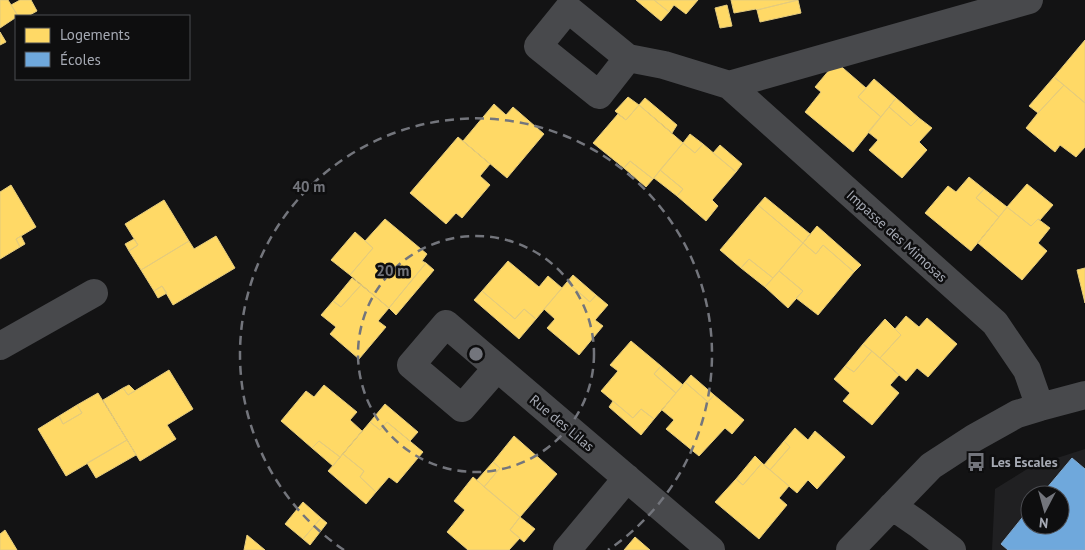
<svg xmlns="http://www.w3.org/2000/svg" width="1085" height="550" viewBox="0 0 1085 550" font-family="'PT Sans',sans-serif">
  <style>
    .built { fill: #202022; fill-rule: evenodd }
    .homes { fill: #ffd966; stroke: #e4cb7d }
    .schools { fill: #6fa8dc; stroke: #80a9d0 }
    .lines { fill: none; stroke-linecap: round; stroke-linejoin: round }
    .minor { stroke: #48494c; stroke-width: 28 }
    .ring { fill: none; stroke: #73757c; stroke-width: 2.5; stroke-dasharray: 9 6 }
    .labels { text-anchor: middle; stroke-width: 5; stroke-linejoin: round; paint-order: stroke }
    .street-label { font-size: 14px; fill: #a6aab4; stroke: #0e0e0f }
    .poi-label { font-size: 14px; font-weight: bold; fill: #a6aab4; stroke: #0e0e0f; text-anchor: start }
    .centre { fill: #73757c; stroke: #0e0e0f; stroke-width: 2.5 }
    .ring-label { font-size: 15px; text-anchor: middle; font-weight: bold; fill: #73757c; stroke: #0e0e0f; stroke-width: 5; stroke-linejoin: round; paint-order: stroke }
  </style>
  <rect width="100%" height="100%" fill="#131314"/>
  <path class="built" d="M1085 449V550H992L995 489 1032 466ZM1030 495H1060V525H1030Z"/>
  <path class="homes" d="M0 0H8L18 16 0 28Z
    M20 0H31L37 11 28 16H18L11 5Z
    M636 0H654L669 12 661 21Z
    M654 0H698L686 14 674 5 669 12Z
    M731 0H798L757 10 756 9 734 13Z
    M798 0 801 13 760 22 757 10Z
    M727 5 732 26 720 28 715 8Z
    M0 32 6 42 0 45Z
    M1085 40V103L1054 77Z
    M836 62 866 88 858 97 881 117 853 152 805 112 821 92 815 87Z
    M1054 77 1064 85 1038 113 1029 106Z
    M874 79 896 98 881 117 858 97Z
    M1064 85 1085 103V147L1076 157 1060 145 1055 152 1026 128 1038 113Z
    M628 97 639 105 626 120 615 111Z
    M645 98 677 125 672 133 639 105Z
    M896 98 919 118 911 126 889 107Z
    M494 104 506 115 513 107 544 134 507 178 463 141Z
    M639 105 683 143 653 179 630 161 624 168 593 143 618 114 626 120Z
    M889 107 911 126 919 118 932 128 919 142 927 150 902 178 869 150 878 140 868 132Z
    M690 134 703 144 695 153 683 143Z
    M458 137 490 164 480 176 490 185 462 218 456 213 446 224 410 193Z
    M683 143 695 153 703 144 736 172 712 200 718 206 706 221 677 196 683 189 660 170Z
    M720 145 742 164 736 172 713 153Z
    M630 161 653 179 646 187 624 168Z
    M660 170 683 189 677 196 654 178Z
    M969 177 984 189 976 198 999 217 971 251 925 213 948 186 956 192Z
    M1027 184 1053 205 1040 220 1038 219 1031 226 1007 207Z
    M11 185 36 227 16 239 20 247 0 259V192Z
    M984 189 1007 207 999 217 976 198Z
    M765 197 810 234 803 243 758 205Z
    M164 200 189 241 141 270 129 251 138 245 125 224Z
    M758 205 803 243 773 278 749 259 741 268 720 250Z
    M1007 207 1031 226 1038 219 1050 228 1038 243 1047 251 1022 280 978 243Z
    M385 219 427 254 422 261 426 263 389 308 350 275 373 248 365 241Z
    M817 226 861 265 854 272 823 245 816 254 803 243Z
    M355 232 373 248 350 275 331 260Z
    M21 236 25 244 20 247 16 239Z
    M216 236 235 268 173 305 162 286 154 291 141 270 189 241 194 249Z
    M134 239 138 245 129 251 125 244Z
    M803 243 816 254 823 245 854 272 818 315 796 298 803 291 779 271Z
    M749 259 773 278 765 287 741 268Z
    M508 261 539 287 548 276 562 288 536 319 524 309 515 319 482 291Z
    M426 263 434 270 396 315 389 308Z
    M1085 268V303L1077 270Z
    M779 271 803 291 788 308 765 287Z
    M573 275 596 295 590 302 567 282Z
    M352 278 361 285 341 307 333 301Z
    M567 282 590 302 596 295 608 305 595 320 603 326 579 355 547 328 555 319 544 309Z
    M361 285 389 308 378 321 386 327 359 359 330 334 336 327 321 315 333 301 341 307Z
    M162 286 167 293 158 298 154 291Z
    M482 291 515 319 524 309 536 319 519 339 474 300Z
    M906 316 919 327 927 318 957 344 928 377 917 368 906 381 880 358 901 335 895 329Z
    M885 319 901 335 880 358 863 344Z
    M631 341 661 366 654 374 676 393 654 419 641 409 633 418 601 391 618 371 610 365Z
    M863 344 872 351 854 372 845 366Z
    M872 351 899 375 890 385 899 393 872 425 843 401 850 393 834 379 845 366 854 372Z
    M661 366 683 385 676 393 654 374Z
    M169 370 193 409 167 425 176 439 140 461 103 400 123 388 128 395Z
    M691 375 714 395 708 402 685 382Z
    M685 382 708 402 714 395 744 420 732 434 725 428 699 456 666 429 674 420 662 410Z
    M129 385 135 391 128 395 123 388Z
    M324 385 357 412 350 420 362 431 340 457 319 441 312 448 281 421 306 391 314 397Z
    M98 393 127 440 66 476 38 429 59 416 63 424 82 413 77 405Z
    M613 401 633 418 641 409 654 419 641 435 609 407Z
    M385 404 418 432 410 441 387 422 380 430 370 422Z
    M77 405 82 413 63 424 59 416Z
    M370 422 380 430 387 422 423 452 397 483 389 477 376 492 360 477 364 471 343 454Z
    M795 428 808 440 815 431 845 457 817 489 808 480 797 493 770 470 790 447 784 441Z
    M514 436 557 474 520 517 484 487 500 468 493 462Z
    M127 440 136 455 96 478 87 463Z
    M319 441 340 457 333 466 312 448Z
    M784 441 790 447 770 470 764 465Z
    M343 454 364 471 360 477 376 492 366 504 328 471Z
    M755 456 762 463 743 485 736 479Z
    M493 462 500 468 484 487 477 480Z
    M762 463 789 486 779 498 787 505 759 539 715 502 736 479 743 485Z
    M473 477 520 517 510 530 520 538 509 550H468L447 532 465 510 454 501Z
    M303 502 321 518 303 539 285 524Z
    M520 517 535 529 524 542 510 530Z
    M321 518 327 523 310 545 303 539Z
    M5 530 17 550H0V534Z
    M247 535 265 550H244Z
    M635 537 650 550H624Z"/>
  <path class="schools" d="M1072 458 1085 469V550H1008L1001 544 1030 508V525H1060V495H1041Z"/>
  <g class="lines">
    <path class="minor" d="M1029 0 729 85 995 323 1027 370 1040 407
      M628 58 599 95 538 46 568 9 628 58 664 65 729 85
      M0 346 94 293
      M497 368 462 408 411 365 446 324 711 550
      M892 506 918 524 952 550
      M567 550 627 478
      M850 550 931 466 974 438 1017 414 1040 407 1085 395"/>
  </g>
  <g class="ring">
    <circle cx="476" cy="354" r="118"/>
    <path d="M344 550A236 236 0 1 1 608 550"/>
  </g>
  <defs>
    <g id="bus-bare" transform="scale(1.5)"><path d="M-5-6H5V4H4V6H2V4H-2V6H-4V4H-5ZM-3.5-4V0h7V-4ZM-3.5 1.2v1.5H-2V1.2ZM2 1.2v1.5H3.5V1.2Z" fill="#73757c" stroke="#0e0e0f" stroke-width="2.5" paint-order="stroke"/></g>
  </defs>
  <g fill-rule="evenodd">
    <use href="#bus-bare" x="976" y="462"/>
  </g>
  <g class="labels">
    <g class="street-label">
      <text transform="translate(897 236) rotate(42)" y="5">Impasse des Mimosas</text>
      <text transform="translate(562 423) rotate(40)" y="5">Rue des Lilas</text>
    </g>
    <g class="poi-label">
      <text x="991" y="467">Les Escales</text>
    </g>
  </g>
  <circle cx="476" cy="354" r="8" class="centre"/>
  <g class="ring-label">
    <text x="309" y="192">40 m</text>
    <text x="393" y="276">20 m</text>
  </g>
  <rect x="15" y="15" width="175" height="65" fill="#0e0e0f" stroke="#4b4c51"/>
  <rect x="25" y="28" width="25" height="15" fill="#ffd966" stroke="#4b4c51"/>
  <text x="60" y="40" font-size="15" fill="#a6aab4">Logements</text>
  <rect x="25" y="52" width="25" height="15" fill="#6fa8dc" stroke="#4b4c51"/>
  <text x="60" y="65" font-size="15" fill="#a6aab4">Écoles</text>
  <g transform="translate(1045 510) rotate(186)"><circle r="24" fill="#0e0e0f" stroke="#4b4c51"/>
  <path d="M0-4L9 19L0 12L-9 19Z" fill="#73757c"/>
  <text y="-8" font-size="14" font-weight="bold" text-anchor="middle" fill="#a6aab4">N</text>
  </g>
</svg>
